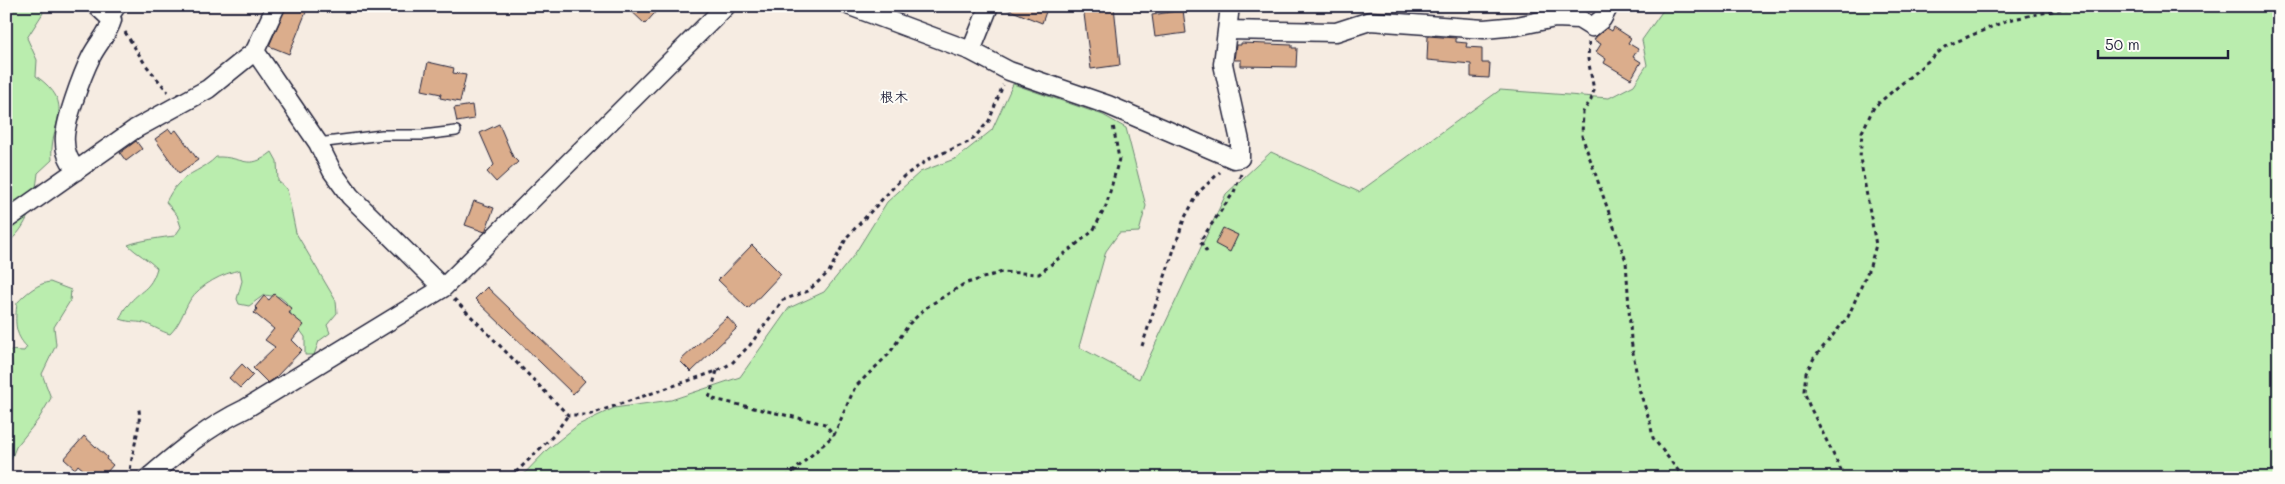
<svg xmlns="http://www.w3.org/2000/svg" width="2285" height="484" viewBox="0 0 2285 484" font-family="Mali,'Klee One',sans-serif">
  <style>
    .green { fill: #baedae; stroke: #6e8874 }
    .building { fill: #dbad8c; stroke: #22223b }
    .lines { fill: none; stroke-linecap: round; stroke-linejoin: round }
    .service-casing { stroke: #22223b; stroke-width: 12 }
    .minor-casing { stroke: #22223b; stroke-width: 21 }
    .path { stroke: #22223b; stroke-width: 3; stroke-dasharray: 4 4; stroke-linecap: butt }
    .service { stroke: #fdfcf7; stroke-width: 9 }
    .minor { stroke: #fdfcf7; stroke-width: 18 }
    .labels { text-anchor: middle; stroke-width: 4; stroke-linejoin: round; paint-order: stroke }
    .neighbourhood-label { font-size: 14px; font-weight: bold; fill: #22223b; stroke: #fdfcf7 }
  </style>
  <rect width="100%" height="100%" fill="#f6ece2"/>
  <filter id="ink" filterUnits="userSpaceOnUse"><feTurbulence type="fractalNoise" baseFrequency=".02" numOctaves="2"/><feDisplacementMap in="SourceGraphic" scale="10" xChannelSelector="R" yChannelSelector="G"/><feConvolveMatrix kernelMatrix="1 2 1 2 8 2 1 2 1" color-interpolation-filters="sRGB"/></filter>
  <g filter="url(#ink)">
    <path class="green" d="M6 6H41L43 13 27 38 37 60 36 76C78 106 49 120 52 160L38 173C35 199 29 228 6 244Z
      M1666 6H2279V478H520L548 449 578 425 614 408 671 400 740 377 789 308 824 292 854 255 887 202 920 172 957 158 992 130 1013 84 1103 115 1126 128 1146 206 1139 232 1119 233 1106 251 1079 347 1139 379 1226 194 1271 152 1359 192 1500 90 1609 98 1634 85 1647 65 1642 40Z
      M272 152 277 161 278 181 287 189 296 233 336 301 337 313 327 325 330 333 319 341 314 355H305V337L294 322 286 302 280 297 264 295 249 306 239 304 237 299 242 281 240 270C223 273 200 285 190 300 183 312 180 324 170 334 162 332 149 324 144 323 134 321 132 323 120 319 122 314 124 308 128 305 140 289 150 292 157 268 148 259 137 254 128 245 137 241 164 237 175 236L181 227 177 215 166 202C169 196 173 189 177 185 188 172 205 169 216 157 244 156 247 172 272 152Z
      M50 282 71 290 70 301 54 327 56 345 42 374 51 398 38 420 16 447 6 472V350L24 351 27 347C14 334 15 321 17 303 25 294 38 283 50 282Z"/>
    <path class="building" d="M286 6 306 12 289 54 269 46Z
      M626 6H661L645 24Z
      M1000 6H1048L1042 23Z
      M1083 6H1114L1120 65 1091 69Z
      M1183 10 1186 33 1155 37 1152 15Z
      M1614 27 1631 38 1628 43 1638 49 1633 57 1641 62 1631 79 1604 63 1606 59 1596 52 1601 44 1594 40 1597 36 1607 28 1612 31Z
      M1428 36 1456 38V42L1467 43 1466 47 1482 48V63H1490L1489 78 1471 77V64L1427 60Z
      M1241 43 1292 45V48H1297L1296 67 1241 66V60H1234L1236 45H1241Z
      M428 62 454 68 453 73 466 75 460 102 440 98 441 94 422 90Z
      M472 105 474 119 457 122 454 108Z
      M499 124 513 157 518 162 496 182 487 172 494 165 480 133Z
      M169 129 172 133 176 130 198 160 179 173 155 139Z
      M136 141 142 149 126 161 120 153Z
      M474 201 494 208 485 232 465 225Z
      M1223 228 1238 235 1230 252 1215 244Z
      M752 245 781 274 748 309 718 280Z
      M487 287 585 381 573 394 475 299Z
      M274 294 292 309 289 313 304 325 292 340 302 350 275 378 268 383 253 368 275 347 265 340 274 329 254 313 257 309 255 307 264 296 269 300Z
      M727 317 737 328 691 372 680 361Z
      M242 364 253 375 240 388 229 378Z
      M84 436 107 457 106 459 113 465 102 478H93L78 465 75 469 64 459Z"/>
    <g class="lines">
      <g class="service-casing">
        <path id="service" d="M112 20 122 6
          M318 143 382 135H423L456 131"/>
      </g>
      <g class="minor-casing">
        <path id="minor" d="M850 6 971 51 1009 71 1108 105 1234 159 1240 158V141L1223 64 1230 6
          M1227 30 1336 32 1370 21 1484 29 1517 26 1555 18 1579 19 1592 27 1602 19 1609 6
          M255 51 318 143 332 171 350 196 443 288
          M971 51 989 6
          M76 171C70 161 65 154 65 142 63 125 83 73 91 57 98 43 108 34 112 20L97 6
          M6 220 135 129 208 89 255 51 276 6
          M148 478C178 452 209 426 245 409L443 288 726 6"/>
      </g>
      <path class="path" d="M125 32 145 64 168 92
        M1589 42 1588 59 1594 90 1591 100 1583 112 1582 136 1626 261 1631 340 1639 389 1650 422 1653 438 1684 478
        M1207 252 1200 241 1234 192 1241 174
        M454 299 568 415H588L717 371 732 363 750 345 783 300 808 291 829 272 847 237 904 176 929 159 971 141 989 121 1003 85
        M1142 346 1184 219 1199 192 1220 172
        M717 371 709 398 825 424 834 435
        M130 477C129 459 144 419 138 407
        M510 478 553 436 568 415
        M786 478 834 435 855 387 889 354 909 324 927 307 964 284 1002 272 1039 274 1093 231 1106 206 1119 159 1113 125
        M1845 478 1809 405 1804 391 1806 373 1814 358 1848 317 1870 266 1876 245 1860 158 1862 132 1874 107 1946 46 2008 20 2077 6"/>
      <use href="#service" class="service"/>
      <use href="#minor" class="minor"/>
    </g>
  </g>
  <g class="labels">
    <g class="neighbourhood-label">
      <text x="894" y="102">根木</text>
    </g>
  </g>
  <rect width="2285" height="484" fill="none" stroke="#fdfcf7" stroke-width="25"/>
  <rect x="12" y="12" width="2260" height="459" fill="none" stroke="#22223b" stroke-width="2" filter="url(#ink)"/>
  <path d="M2098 50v8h130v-8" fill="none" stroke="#22223b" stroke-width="2.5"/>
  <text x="2105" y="50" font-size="15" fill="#22223b" stroke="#fdfcf7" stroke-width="4" paint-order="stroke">50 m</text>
</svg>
